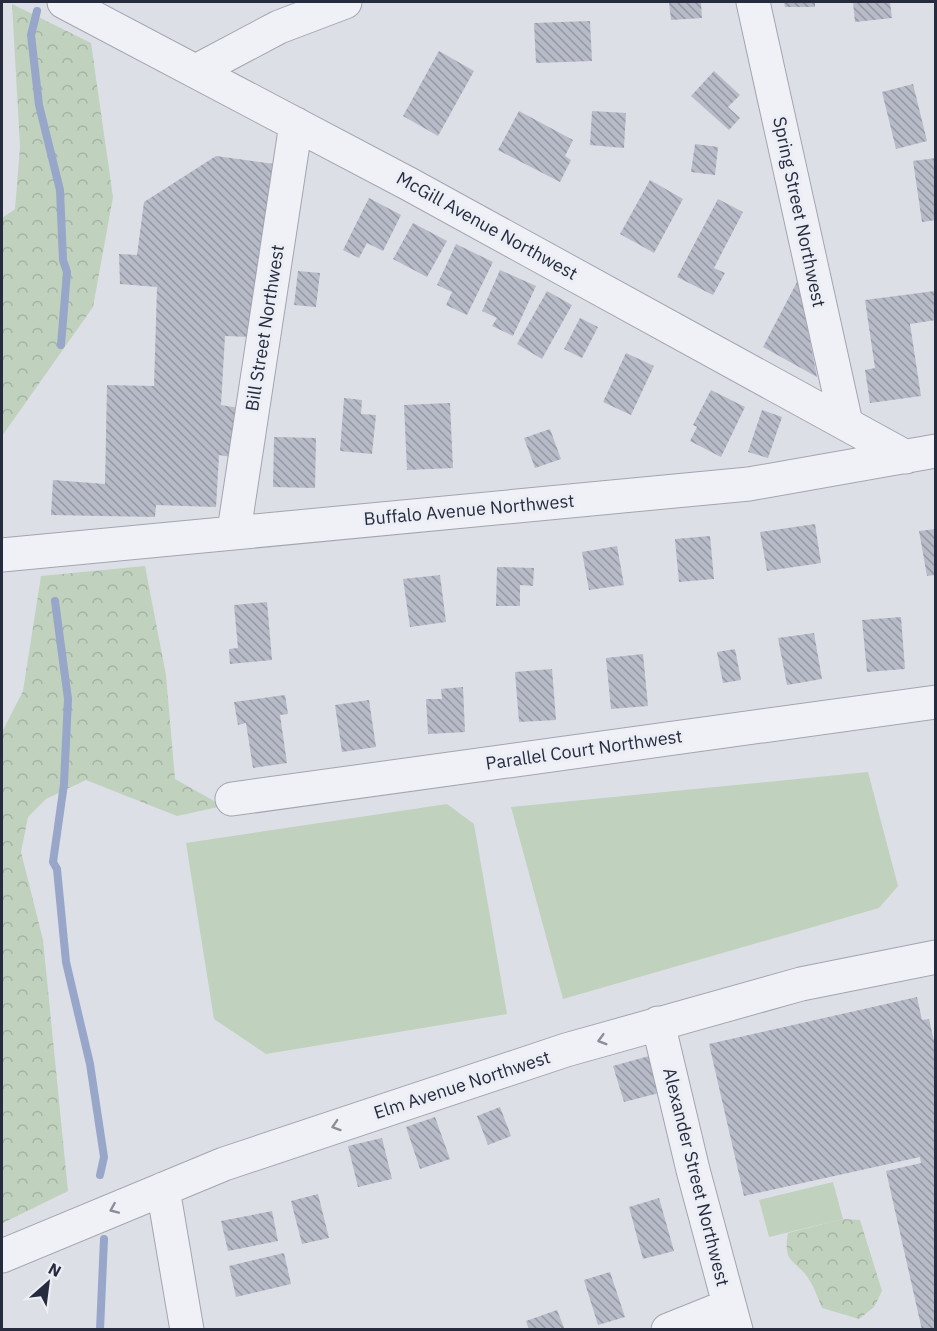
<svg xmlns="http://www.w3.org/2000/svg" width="937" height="1331" viewBox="0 0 937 1331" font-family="'IBM Plex Sans',sans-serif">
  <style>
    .forest { fill: url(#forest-crowns) }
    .pitch { fill: #c0d1be }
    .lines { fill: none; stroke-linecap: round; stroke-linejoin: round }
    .stream { stroke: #97a6c9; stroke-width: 8 }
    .building { fill: url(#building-back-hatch) }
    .minor-casing { stroke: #a2a5b1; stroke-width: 35 }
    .minor { stroke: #f0f1f6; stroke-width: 33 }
    .oneway { stroke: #8b8e9a }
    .labels { text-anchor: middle; stroke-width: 6; stroke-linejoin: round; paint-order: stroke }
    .street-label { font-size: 18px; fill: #262b3e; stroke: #eceef5 }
  </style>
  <defs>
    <pattern id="forest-crowns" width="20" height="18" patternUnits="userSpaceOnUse" patternTransform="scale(1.5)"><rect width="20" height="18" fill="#c0d1be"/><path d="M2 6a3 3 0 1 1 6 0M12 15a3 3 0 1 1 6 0" fill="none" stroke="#a5b4a4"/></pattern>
    <pattern id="building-back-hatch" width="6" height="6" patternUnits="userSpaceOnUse" patternTransform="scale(1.5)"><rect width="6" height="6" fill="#b7bac7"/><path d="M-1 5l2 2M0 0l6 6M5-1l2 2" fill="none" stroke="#9597a3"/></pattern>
  </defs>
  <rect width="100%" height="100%" fill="#dddfe7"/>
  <path class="forest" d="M12 4 91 43 113 197 93 307 2 436V218L15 209 20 147Z
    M145 566 166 675 175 779 223 806 177 816 86 780 46 799 28 817 21 852 43 940 68 1191 3 1223 2 732 23 691 41 576Z
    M843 1219 860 1220 882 1291 874 1307 859 1319 822 1308C818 1299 815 1289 810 1281 797 1259 782 1265 788 1233Z"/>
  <path class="pitch" d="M868 772 898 886 879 908 563 999 511 807Z
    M447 804 474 824 507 1014 266 1054 214 1019 186 843Z
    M833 1182 843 1219 769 1237 759 1200Z"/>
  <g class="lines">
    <path class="stream" d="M37 11 31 35 39 105 60 190 63 260 67 272 61 345
      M55 601 68 699 64 784 53 862 57 869 66 962 90 1064 104 1157 100 1175
      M100 1330 104 1239"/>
  </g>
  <path class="building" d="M669 2H701L702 18 671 20Z
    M784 2H815V7H785Z
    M853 2H890L892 18 855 22Z
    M590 21 592 61 536 63 534 23Z
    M439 51 474 71 438 136 403 116Z
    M714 71 740 95 728 107 740 118 729 130 691 96Z
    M913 84 927 141 896 149 882 92Z
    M519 111 573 140 565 156 571 160 560 182 498 150Z
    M592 111 626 113 624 148 590 145Z
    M695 144 718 147 715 175 691 172Z
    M216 156 274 164 250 337 225 336 221 405 239 408 231 457 219 455 216 507 156 505 155 517 51 515 53 480 105 484 107 385 154 386 157 287 120 284 119 254 137 255 144 202Z
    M936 158V220L922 222 913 161Z
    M650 180 683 199 654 253 620 234Z
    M369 198 401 215 383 251 367 243 359 258 343 250Z
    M718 199 743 212 714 268 725 273 713 295 677 277Z
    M413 223 447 241 427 277 393 259Z
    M456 244 493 262 467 315 446 305 452 292 437 285Z
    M500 270 536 286 513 336 492 326 497 318 482 311Z
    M298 271 320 273 316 307 294 305Z
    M798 280 817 377 763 347Z
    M547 291 572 305 542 359 517 344Z
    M935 291 936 320 910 324 921 396 870 403 865 370 875 368 865 300Z
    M580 318 598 327 582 358 564 349Z
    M626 353 654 366 631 415 603 402Z
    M711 390 745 407 721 457 690 441 697 427 693 425Z
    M344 398 362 400 361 414 376 415 372 454 340 451Z
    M450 403 453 468 407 470 404 405Z
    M762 410 782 417 768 458 748 452Z
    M550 429 561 459 535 468 524 438Z
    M274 437 316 438 315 488 273 487Z
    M815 524 821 563 767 571 760 532Z
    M936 529V575L927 576 919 531Z
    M710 536 714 579 679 582 675 539Z
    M617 546 624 585 589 590 582 552Z
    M497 567 534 568 533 586 520 585V606H496Z
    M440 575 446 622 410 627 403 579Z
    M267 602 272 660 230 664 229 649 238 648 234 605Z
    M901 617 905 669 867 672 862 620Z
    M814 633 822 679 787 685 778 638Z
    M735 649 741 680 723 683 717 652Z
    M643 654 648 706 611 709 606 658Z
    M552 669 556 720 519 722 515 672Z
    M463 687 465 732 428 734 426 699H442L441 689Z
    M285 695 288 714 280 715 287 763 253 768 246 723 238 725 234 702Z
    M369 700 376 747 342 752 335 705Z
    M917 997 922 1020 929 1019 936 1050V1330H922L886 1171 921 1163 920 1157 744 1196 709 1044Z
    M649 1056 659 1093 624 1102 613 1066Z
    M500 1107 511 1136 488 1145 477 1116Z
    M435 1117 450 1159 420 1169 406 1127Z
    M382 1138 392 1179 358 1187 348 1146Z
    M318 1194 329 1238 302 1244 291 1201Z
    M659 1198 674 1251 643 1259 629 1207Z
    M272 1211 278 1241 228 1251 221 1221Z
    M284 1253 291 1284 236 1297 229 1266Z
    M610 1272 625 1317 598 1325 584 1280Z
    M557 1310 565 1330H529L526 1321Z"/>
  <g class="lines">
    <g class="minor-casing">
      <path id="minor" d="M64 2 409 184 906 457
        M753 2 846 423
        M196 71 279 27 345 2
        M234 531 296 124
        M2 555 749 484 936 451
        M232 799 936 702
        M658 1023 693 1170 736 1330
        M163 1189 187 1330
        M2 1256 224 1164 566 1050 801 984 936 957
        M668 1330 728 1306"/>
    </g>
    <use href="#minor" class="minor"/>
  </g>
  <defs><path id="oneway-chevron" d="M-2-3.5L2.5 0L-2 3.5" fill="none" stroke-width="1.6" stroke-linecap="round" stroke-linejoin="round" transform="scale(1.5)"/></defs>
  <g class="oneway">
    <use href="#oneway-chevron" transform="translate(602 1040) rotate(164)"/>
    <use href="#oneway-chevron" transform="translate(336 1126) rotate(162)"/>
    <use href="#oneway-chevron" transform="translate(114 1209) rotate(157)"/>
  </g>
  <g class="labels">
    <g class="street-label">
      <text transform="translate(799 212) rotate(78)" y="6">Spring Street Northwest</text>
      <text transform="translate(487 226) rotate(29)" y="6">McGill Avenue Northwest</text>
      <text transform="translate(265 328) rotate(-81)" y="6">Bill Street Northwest</text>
      <text transform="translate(469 510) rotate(-5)" y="6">Buffalo Avenue Northwest</text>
      <text transform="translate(584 750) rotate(-8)" y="6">Parallel Court Northwest</text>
      <text transform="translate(462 1085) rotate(-18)" y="6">Elm Avenue Northwest</text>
      <text transform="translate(696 1177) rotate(76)" y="6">Alexander Street Northwest</text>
    </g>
  </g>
  <rect width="937" height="1331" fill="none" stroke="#262b3e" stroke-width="6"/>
  <g transform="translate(48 1283) rotate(28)" stroke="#eceef5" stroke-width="4.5" paint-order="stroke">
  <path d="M0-4.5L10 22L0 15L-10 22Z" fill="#262b3e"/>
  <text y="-9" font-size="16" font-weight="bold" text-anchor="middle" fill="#262b3e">N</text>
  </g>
</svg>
